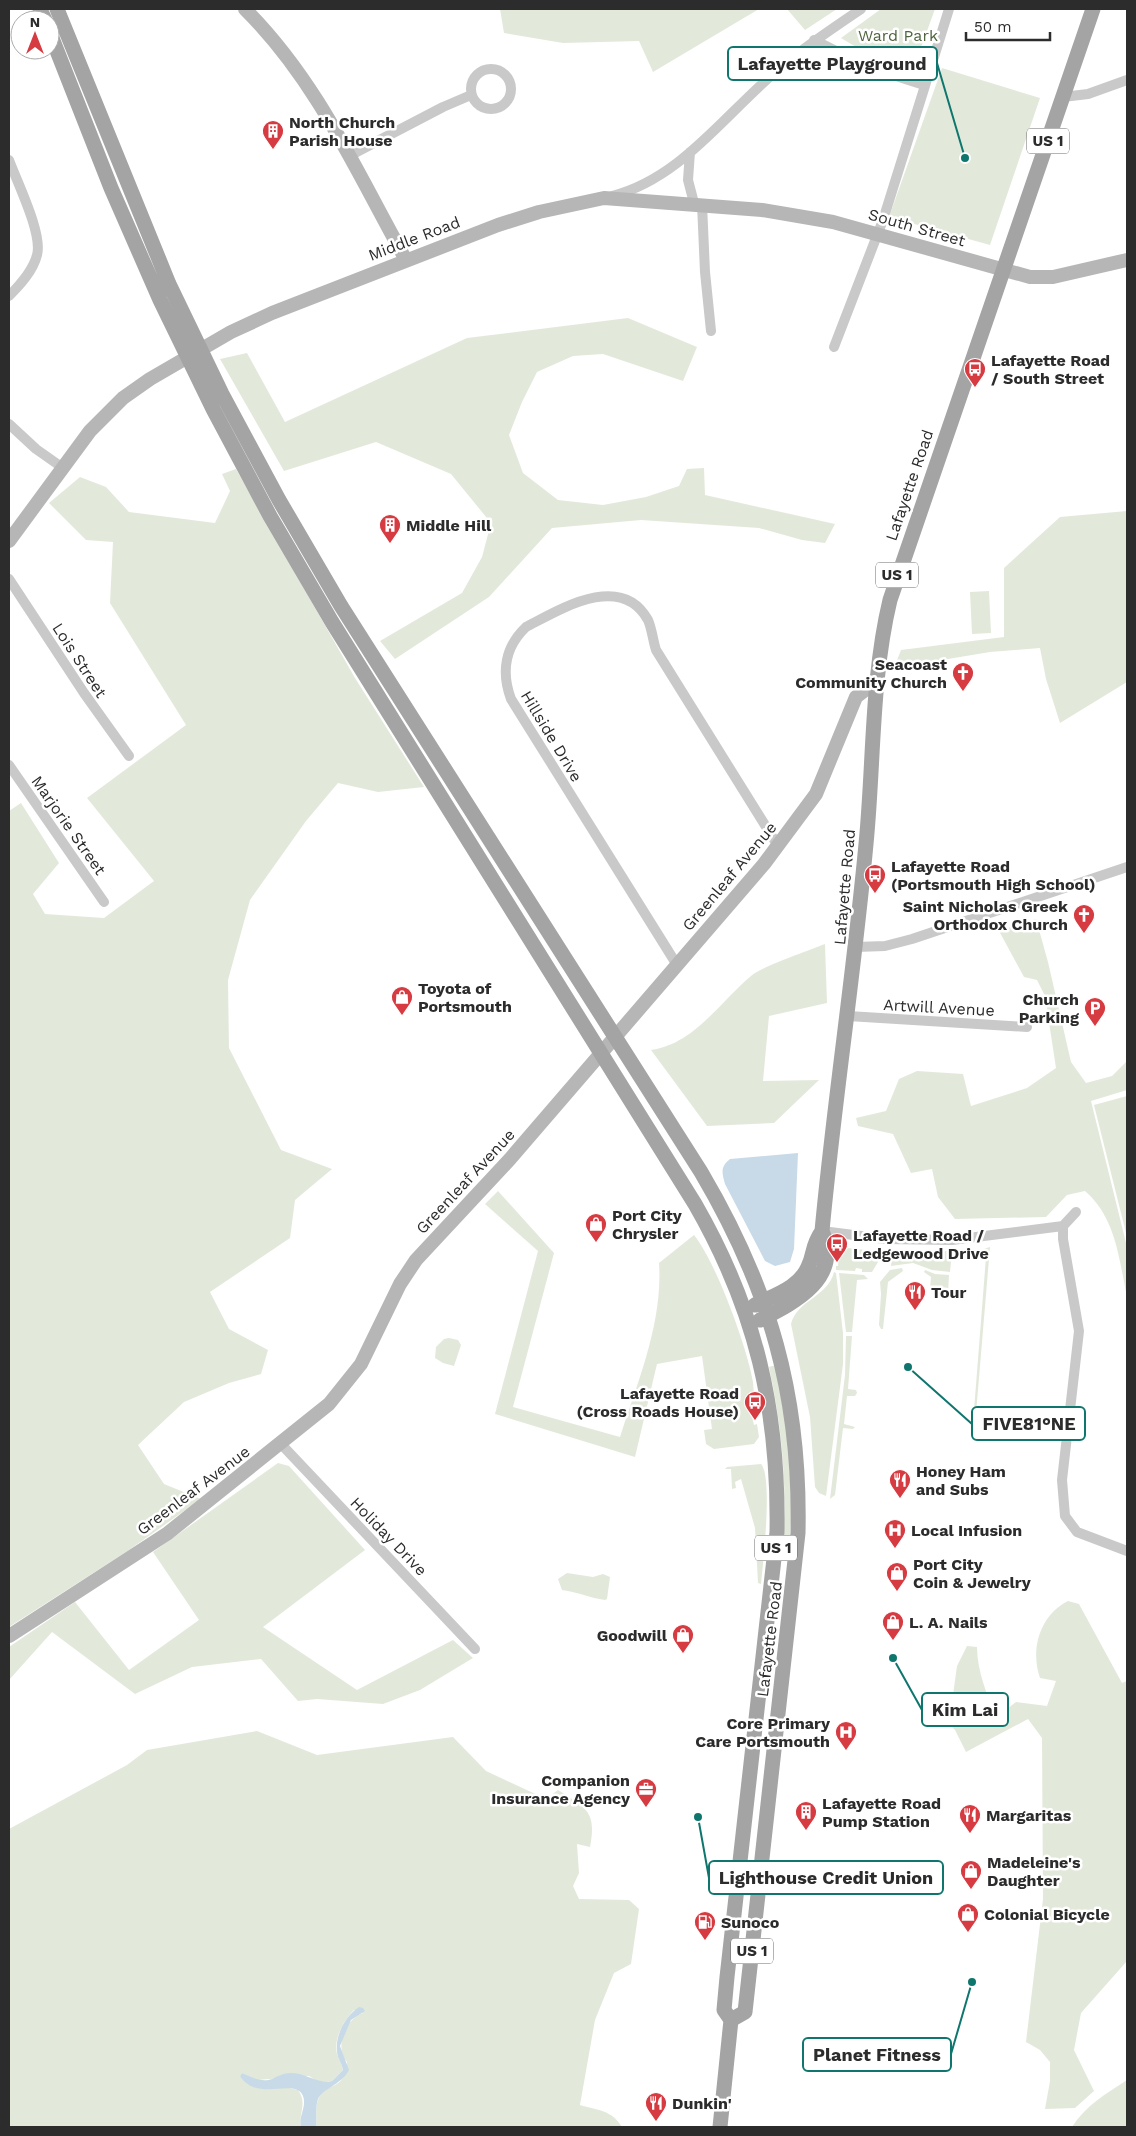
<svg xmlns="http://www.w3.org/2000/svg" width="1136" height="2136" viewBox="0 0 1136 2136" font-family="'Work Sans',sans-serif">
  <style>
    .green { fill: #e2e9da }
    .water { fill: #c8dae7 }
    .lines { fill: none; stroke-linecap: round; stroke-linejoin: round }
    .street { stroke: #c9c9c9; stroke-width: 10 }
    .secondary { stroke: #b6b6b6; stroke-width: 14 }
    .primary { stroke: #a4a4a4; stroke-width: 15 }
    .labels { text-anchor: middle; stroke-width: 5; stroke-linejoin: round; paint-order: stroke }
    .shield { fill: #fff; stroke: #6b6b6b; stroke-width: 1 }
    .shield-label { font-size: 15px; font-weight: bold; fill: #2c2c2c }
    .park-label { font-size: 16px; fill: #4e643d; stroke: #fff }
    .poi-label { font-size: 16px; font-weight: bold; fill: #2c2c2c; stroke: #fff; text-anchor: start }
    .street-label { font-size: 16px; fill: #2c2c2c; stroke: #fff }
    .leader { fill: none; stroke: #0f766e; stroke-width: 2 }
    .callout-dot { fill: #0f766e; stroke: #fff; stroke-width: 2 }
    .callout { fill: #fff; stroke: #0f766e; stroke-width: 2 }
    .callout-label { font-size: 18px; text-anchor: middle; font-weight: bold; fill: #2c2c2c }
  </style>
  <rect width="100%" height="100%" fill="#fff"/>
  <path class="green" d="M500 9H759L653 72 639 41 563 43 504 33Z
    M787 9H837L805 30Z
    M881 9H935L915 64 873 57 841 38Z
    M942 68 1040 98 990 245 889 217Z
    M628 318 697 347 683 381 603 354 573 356 537 372 522 402 509 435 523 473 558 500 603 505 646 497 679 486 687 469 704 468 705 495 835 524 825 543 802 540 759 528 641 520 552 528 489 597 395 659 380 641 462 593 482 557 491 523 451 474 376 442 284 471 220 359 247 353 285 422 467 338Z
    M236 469 355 678 424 787 378 792 338 783 306 821 250 900 228 980 229 1048 281 1150 332 1169 295 1200 290 1238 210 1292 229 1329 268 1350 261 1374 229 1383 184 1402 138 1445 164 1484 201 1499 129 1550 9 1627V811L21 803 59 863 33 894 45 914 104 918 154 881 87 798 186 725 110 603 113 542 86 540 49 503 80 477 106 487 129 512 215 523 230 491 222 474Z
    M1127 511V682L1060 723 1046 679 1040 648 990 652 894 668 901 650 1004 637V568L1060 517Z
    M989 591 991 633 972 634 970 592Z
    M1036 919 1048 962 1071 1062 1086 1083 1112 1076 1127 1061V1090L1091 1101 1127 1247V1297C1119 1259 1116 1218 1085 1191L1067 1195 1046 1217 955 1219 938 1197 932 1169 911 1173 893 1134 858 1126 856 1118 886 1111 899 1079 917 1071 963 1074 971 1106 1027 1088 1056 1068 1045 996 1037 980 1024 977 999 931Z
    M825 944 827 1003 769 1016 763 1081 819 1080 774 1123 707 1126 651 1050C694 1044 719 1003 751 976 763 966 808 951 825 944Z
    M1127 1096V1237L1094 1105Z
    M498 1191 554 1253 513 1407 620 1437C638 1381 663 1322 659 1263L694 1235C716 1262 747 1347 753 1382 754 1393 754 1405 756 1416L752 1417 754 1425 757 1424 759 1437 754 1444 714 1449 706 1444 704 1430 712 1429 702 1356 657 1364 635 1457 495 1414 538 1251 485 1204Z
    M990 1247 974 1437 972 1436 986 1257 977 1256V1251Z
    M848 1248 874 1251 878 1262 872 1272H862V1269L856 1268 855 1271 836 1270V1266H838L839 1255Z
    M896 1251H952L950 1272 932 1270 913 1263 891 1266 892 1254Z
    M902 1268 903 1271 888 1282 883 1329H881L879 1325 881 1294 880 1282 890 1270Z
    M925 1270 935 1274 949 1275 948 1293 930 1290 931 1277 924 1272Z
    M834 1272 836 1273 843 1333V1364L826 1496 819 1493 815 1487 810 1417 791 1324C797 1300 828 1297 834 1272Z
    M839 1273 864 1275 868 1279 857 1280 852 1332H846Z
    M846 1336H852L848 1389 856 1390 857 1393 855 1396H847L844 1424 855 1427 853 1429 843 1428 835 1495 830 1499 845 1375Z
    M449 1338 458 1340 461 1345 454 1366 443 1363 435 1358 436 1347 444 1339Z
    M776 1365 787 1424 792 1507 788 1560H782C788 1494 783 1431 769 1367Z
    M278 1463 289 1466 365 1550 263 1627 357 1690 453 1640 473 1658 420 1690 383 1704 317 1699 298 1701 261 1659 192 1667 135 1694 52 1632 9 1680V1647L75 1602 129 1670 199 1620 153 1552Z
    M761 1464C773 1476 763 1564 761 1584L758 1583 755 1528 741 1479 735 1482 736 1488 732 1489 731 1469H725L727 1467Z
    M567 1573 593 1577 603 1574 610 1577 607 1599 605 1600C590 1598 578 1592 562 1590L558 1579Z
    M1068 1601 1079 1604 1122 1683 1127 1681V1961L1081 2013 1074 2050 1094 2091 1075 2108 1045 2109 1050 2081V2062L1040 2050 1026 2042 1043 1899 1042 1738 1028 1719 966 1752 955 1730 949 1724 957 1666 967 1646 977 1647C977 1672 988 1695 995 1718L1016 1702 1047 1706 1056 1681 1040 1678C1030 1649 1040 1615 1068 1601Z
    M257 1731 317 1755 453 1737 486 1771 546 1799 558 1790C586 1808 597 1811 590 1847L577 1844 579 1873 573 1886 579 1899 629 1900 639 1909 631 1964 614 1973 595 2020 580 2105C597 2110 612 2110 622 2127H316C317 2119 315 2107 318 2100 324 2081 345 2093 347 2062 334 2047 345 2019 363 2013L354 2010C344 2020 333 2039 337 2054 339 2060 342 2064 343 2070L332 2081 319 2082 309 2076 257 2080 242 2073 240 2076 298 2090C308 2104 298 2113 301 2127H9V1829L127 1765 147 1750Z
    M1127 2080V2127H1072C1085 2106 1107 2093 1127 2080Z"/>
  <path class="water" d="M798 1153 794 1249 790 1262 775 1266 765 1261 725 1184C722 1173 720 1167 730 1159Z
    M359 2007 363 2008 365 2011 351 2020 340 2046 349 2070C341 2085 322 2089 318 2099 315 2107 317 2119 316 2127H301C298 2117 307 2107 303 2096 295 2077 257 2103 240 2076L242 2073C252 2077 261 2083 272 2079 278 2076 284 2073 291 2073 306 2073 317 2084 332 2081L343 2070C342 2063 337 2058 337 2051 335 2035 346 2015 359 2007Z"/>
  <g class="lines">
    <path class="street" d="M814 40 868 67 924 85
      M471 89a20 20 0 1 1 40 0a20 20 0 1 1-40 0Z
      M1063 97 1088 94 1127 80
      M690 152 688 180 694 203
      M349 156 443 107 471 95
      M9 160C17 182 43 234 37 255 33 271 20 285 9 296
      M612 196C679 179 722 118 772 75 800 50 830 30 861 9
      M702 204 705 272 711 331
      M834 347 883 220 949 9
      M9 424 36 449 63 468
      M9 579 84 693 129 756
      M9 765 104 902
      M856 947 885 946 912 939 1127 867
      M677 965 511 699C501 672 505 647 526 627 559 610 621 571 648 620 652 629 653 641 656 650L778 846
      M848 1016 1027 1027
      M1063 1226V1239L1079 1331 1062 1480 1065 1516 1077 1532 1127 1551
      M822 1231 885 1239 952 1240 1063 1226 1076 1212
      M281 1444 475 1649"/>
    <path class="secondary" d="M245 9C318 82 356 171 406 260
      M9 541 90 431 123 398 150 379 231 332 272 313 498 225 539 212 604 198 762 210 833 222 1030 277H1053L1127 260
      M9 1636 168 1533 329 1404 361 1364 400 1284 416 1260 510 1159 764 864 816 794 856 697 878 680"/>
    <path class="primary" d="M40 9 45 20
      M57 9 169 284 222 394 279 500 341 606 701 1172C770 1289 801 1396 798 1533L745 2012 731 2020
      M50 33 111 188 160 300 213 409 270 516 332 622 695 1204C756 1310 779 1410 777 1532L727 1977 724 2010 731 2020 720 2127
      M755 1305C774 1295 799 1288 808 1267 815 1252 811 1247 822 1231
      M760 1320C795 1302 842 1279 822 1231 834 1102 854 974 866 844 874 763 871 679 890 600L1093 9"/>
  </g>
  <defs>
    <g id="building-pin" transform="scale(1.125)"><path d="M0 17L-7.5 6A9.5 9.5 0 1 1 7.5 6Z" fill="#d63b42" stroke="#fff"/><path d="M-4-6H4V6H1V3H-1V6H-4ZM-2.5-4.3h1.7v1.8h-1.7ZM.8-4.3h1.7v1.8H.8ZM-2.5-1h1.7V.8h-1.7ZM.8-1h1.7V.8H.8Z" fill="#fff"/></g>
    <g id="bus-pin" transform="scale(1.125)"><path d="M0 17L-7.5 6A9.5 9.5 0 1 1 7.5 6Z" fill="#d63b42" stroke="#fff"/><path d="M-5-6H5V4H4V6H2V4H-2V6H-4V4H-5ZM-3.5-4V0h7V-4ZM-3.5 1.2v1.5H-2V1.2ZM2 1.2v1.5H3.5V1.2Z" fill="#fff"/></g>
    <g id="church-pin" transform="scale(1.125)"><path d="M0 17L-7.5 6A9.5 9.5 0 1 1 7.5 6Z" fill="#d63b42" stroke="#fff"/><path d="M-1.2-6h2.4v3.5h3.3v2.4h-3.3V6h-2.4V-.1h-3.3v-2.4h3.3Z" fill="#fff"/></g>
    <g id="shop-pin" transform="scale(1.125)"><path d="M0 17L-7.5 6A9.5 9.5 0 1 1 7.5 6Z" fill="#d63b42" stroke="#fff"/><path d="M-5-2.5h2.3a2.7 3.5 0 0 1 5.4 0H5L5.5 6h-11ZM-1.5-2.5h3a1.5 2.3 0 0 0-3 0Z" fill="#fff"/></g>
    <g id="parking-pin" transform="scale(1.125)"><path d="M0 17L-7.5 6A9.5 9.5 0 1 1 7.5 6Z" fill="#d63b42" stroke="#fff"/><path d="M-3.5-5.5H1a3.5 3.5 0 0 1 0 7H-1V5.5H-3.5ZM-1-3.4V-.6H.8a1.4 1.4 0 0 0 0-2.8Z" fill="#fff"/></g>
    <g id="restaurant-pin" transform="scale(1.125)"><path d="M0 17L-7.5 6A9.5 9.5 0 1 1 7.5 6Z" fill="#d63b42" stroke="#fff"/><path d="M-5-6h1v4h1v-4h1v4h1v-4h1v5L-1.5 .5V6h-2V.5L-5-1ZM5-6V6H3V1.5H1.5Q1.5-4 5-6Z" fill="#fff"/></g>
    <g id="hospital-pin" transform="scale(1.125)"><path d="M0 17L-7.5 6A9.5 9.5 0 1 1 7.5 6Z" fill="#d63b42" stroke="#fff"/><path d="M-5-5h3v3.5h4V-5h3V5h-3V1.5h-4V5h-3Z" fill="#fff"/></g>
    <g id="office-pin" transform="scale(1.125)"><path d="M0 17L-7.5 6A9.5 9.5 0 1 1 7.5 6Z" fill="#d63b42" stroke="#fff"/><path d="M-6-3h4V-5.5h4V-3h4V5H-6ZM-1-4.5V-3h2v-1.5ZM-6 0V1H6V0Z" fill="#fff"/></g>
    <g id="fuel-pin" transform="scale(1.125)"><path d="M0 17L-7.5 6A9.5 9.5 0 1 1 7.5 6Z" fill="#d63b42" stroke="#fff"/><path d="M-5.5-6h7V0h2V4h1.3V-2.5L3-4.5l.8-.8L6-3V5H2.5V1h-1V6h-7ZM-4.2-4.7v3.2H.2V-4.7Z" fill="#fff"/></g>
  </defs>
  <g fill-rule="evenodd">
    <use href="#building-pin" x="273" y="131"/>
    <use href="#bus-pin" x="975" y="369"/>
    <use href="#building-pin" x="390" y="525"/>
    <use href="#church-pin" x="963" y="673"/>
    <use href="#bus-pin" x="875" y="875"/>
    <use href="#church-pin" x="1084" y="915"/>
    <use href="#shop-pin" x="402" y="997"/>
    <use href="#parking-pin" x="1095" y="1008"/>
    <use href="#shop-pin" x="596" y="1224"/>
    <use href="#bus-pin" x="837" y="1244"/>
    <use href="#restaurant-pin" x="915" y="1292"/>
    <use href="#bus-pin" x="755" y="1402"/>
    <use href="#restaurant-pin" x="900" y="1480"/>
    <use href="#hospital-pin" x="895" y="1530"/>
    <use href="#shop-pin" x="897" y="1573"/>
    <use href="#shop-pin" x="893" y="1622"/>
    <use href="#shop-pin" x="683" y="1635"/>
    <use href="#hospital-pin" x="846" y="1732"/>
    <use href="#office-pin" x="646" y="1789"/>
    <use href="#building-pin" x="806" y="1812"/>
    <use href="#restaurant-pin" x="970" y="1815"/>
    <use href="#shop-pin" x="971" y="1871"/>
    <use href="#shop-pin" x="968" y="1914"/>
    <use href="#fuel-pin" x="705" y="1922"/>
    <use href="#restaurant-pin" x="656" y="2103"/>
  </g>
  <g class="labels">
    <g class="shield">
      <rect x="1027" y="128.5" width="42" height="25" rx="4"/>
      <rect x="876" y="562.5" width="42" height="25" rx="4"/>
      <rect x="755" y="1535.5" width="42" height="25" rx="4"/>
      <rect x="731" y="1938.5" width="42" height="25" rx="4"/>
    </g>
    <g class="shield-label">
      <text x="1048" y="146">US 1</text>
      <text x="897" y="580">US 1</text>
      <text x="776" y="1553">US 1</text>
      <text x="752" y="1956">US 1</text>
    </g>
    <g class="park-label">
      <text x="898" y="41">Ward Park</text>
    </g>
    <g class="poi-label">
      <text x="289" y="128">North Church<tspan x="289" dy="18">Parish House</tspan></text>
      <text x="991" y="366">Lafayette Road<tspan x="991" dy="18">/ South Street</tspan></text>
      <text x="406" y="531">Middle Hill</text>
      <text x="947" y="670" text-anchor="end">Seacoast<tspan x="947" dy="18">Community Church</tspan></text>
      <text x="891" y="872">Lafayette Road<tspan x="891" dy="18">(Portsmouth High School)</tspan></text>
      <text x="1068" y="912" text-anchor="end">Saint Nicholas Greek<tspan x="1068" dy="18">Orthodox Church</tspan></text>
      <text x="418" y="994">Toyota of<tspan x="418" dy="18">Portsmouth</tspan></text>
      <text x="1079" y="1005" text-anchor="end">Church<tspan x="1079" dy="18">Parking</tspan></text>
      <text x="612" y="1221">Port City<tspan x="612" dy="18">Chrysler</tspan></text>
      <text x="853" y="1241">Lafayette Road /<tspan x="853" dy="18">Ledgewood Drive</tspan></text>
      <text x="931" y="1298">Tour</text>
      <text x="739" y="1399" text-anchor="end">Lafayette Road<tspan x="739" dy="18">(Cross Roads House)</tspan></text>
      <text x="916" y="1477">Honey Ham<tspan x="916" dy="18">and Subs</tspan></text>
      <text x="911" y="1536">Local Infusion</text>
      <text x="913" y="1570">Port City<tspan x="913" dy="18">Coin &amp; Jewelry</tspan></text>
      <text x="909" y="1628">L. A. Nails</text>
      <text x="667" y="1641" text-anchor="end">Goodwill</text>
      <text x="830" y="1729" text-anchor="end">Core Primary<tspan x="830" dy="18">Care Portsmouth</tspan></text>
      <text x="630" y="1786" text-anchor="end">Companion<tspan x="630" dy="18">Insurance Agency</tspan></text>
      <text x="822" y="1809">Lafayette Road<tspan x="822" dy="18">Pump Station</tspan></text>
      <text x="986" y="1821">Margaritas</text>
      <text x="987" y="1868">Madeleine's<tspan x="987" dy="18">Daughter</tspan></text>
      <text x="984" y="1920">Colonial Bicycle</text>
      <text x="721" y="1928">Sunoco</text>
      <text x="672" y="2109">Dunkin'</text>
    </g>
    <g class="street-label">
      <text transform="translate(917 227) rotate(16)" y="6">South Street</text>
      <text transform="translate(414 238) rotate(-21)" y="6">Middle Road</text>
      <text transform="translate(909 485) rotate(-71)" y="6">Lafayette Road</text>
      <text transform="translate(80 660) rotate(57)" y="6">Lois Street</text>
      <text transform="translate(552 736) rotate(59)" y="6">Hillside Drive</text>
      <text transform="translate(69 825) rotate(55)" y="6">Marjorie Street</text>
      <text transform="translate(729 876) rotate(-50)" y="6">Greenleaf Avenue</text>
      <text transform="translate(844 887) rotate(-85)" y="6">Lafayette Road</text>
      <text transform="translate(939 1007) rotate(3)" y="6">Artwill Avenue</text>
      <text transform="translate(465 1181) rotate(-47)" y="6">Greenleaf Avenue</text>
      <text transform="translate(193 1490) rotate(-37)" y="6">Greenleaf Avenue</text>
      <text transform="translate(389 1536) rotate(46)" y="6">Holiday Drive</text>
      <text transform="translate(769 1639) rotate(-83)" y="6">Lafayette Road</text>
    </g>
  </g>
  <path class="leader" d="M965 158L937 63M908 1367L972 1424M893 1658L922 1710M698 1817L709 1878M972 1982L951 2054"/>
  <g class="callout-dot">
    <circle cx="965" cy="158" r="5"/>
    <circle cx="908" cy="1367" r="5"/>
    <circle cx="893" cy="1658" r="5"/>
    <circle cx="698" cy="1817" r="5"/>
    <circle cx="972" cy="1982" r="5"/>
  </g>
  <g class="callout">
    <rect x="728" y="47" width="209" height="33" rx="5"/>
    <rect x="972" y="1407" width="113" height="33" rx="5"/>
    <rect x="922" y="1693" width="86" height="33" rx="5"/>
    <rect x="709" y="1861" width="234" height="33" rx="5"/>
    <rect x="803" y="2038" width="148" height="33" rx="5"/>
  </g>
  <g class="callout-label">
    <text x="832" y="70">Lafayette Playground</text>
    <text x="1029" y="1430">FIVE81°NE</text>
    <text x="965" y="1716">Kim Lai</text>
    <text x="826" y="1884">Lighthouse Credit Union</text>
    <text x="877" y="2061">Planet Fitness</text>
  </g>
  <rect width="1136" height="2136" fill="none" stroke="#2c2c2c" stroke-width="20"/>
  <g transform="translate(35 35)"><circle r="24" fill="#ffffff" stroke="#ababab"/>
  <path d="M0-4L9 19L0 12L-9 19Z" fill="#d63b42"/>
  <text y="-8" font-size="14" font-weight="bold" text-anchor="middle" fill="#2c2c2c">N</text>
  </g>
  <path d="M966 32v8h84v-8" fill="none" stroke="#2c2c2c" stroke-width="2.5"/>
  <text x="974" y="32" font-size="15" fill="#2c2c2c" stroke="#ffffff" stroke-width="4" paint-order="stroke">50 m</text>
</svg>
